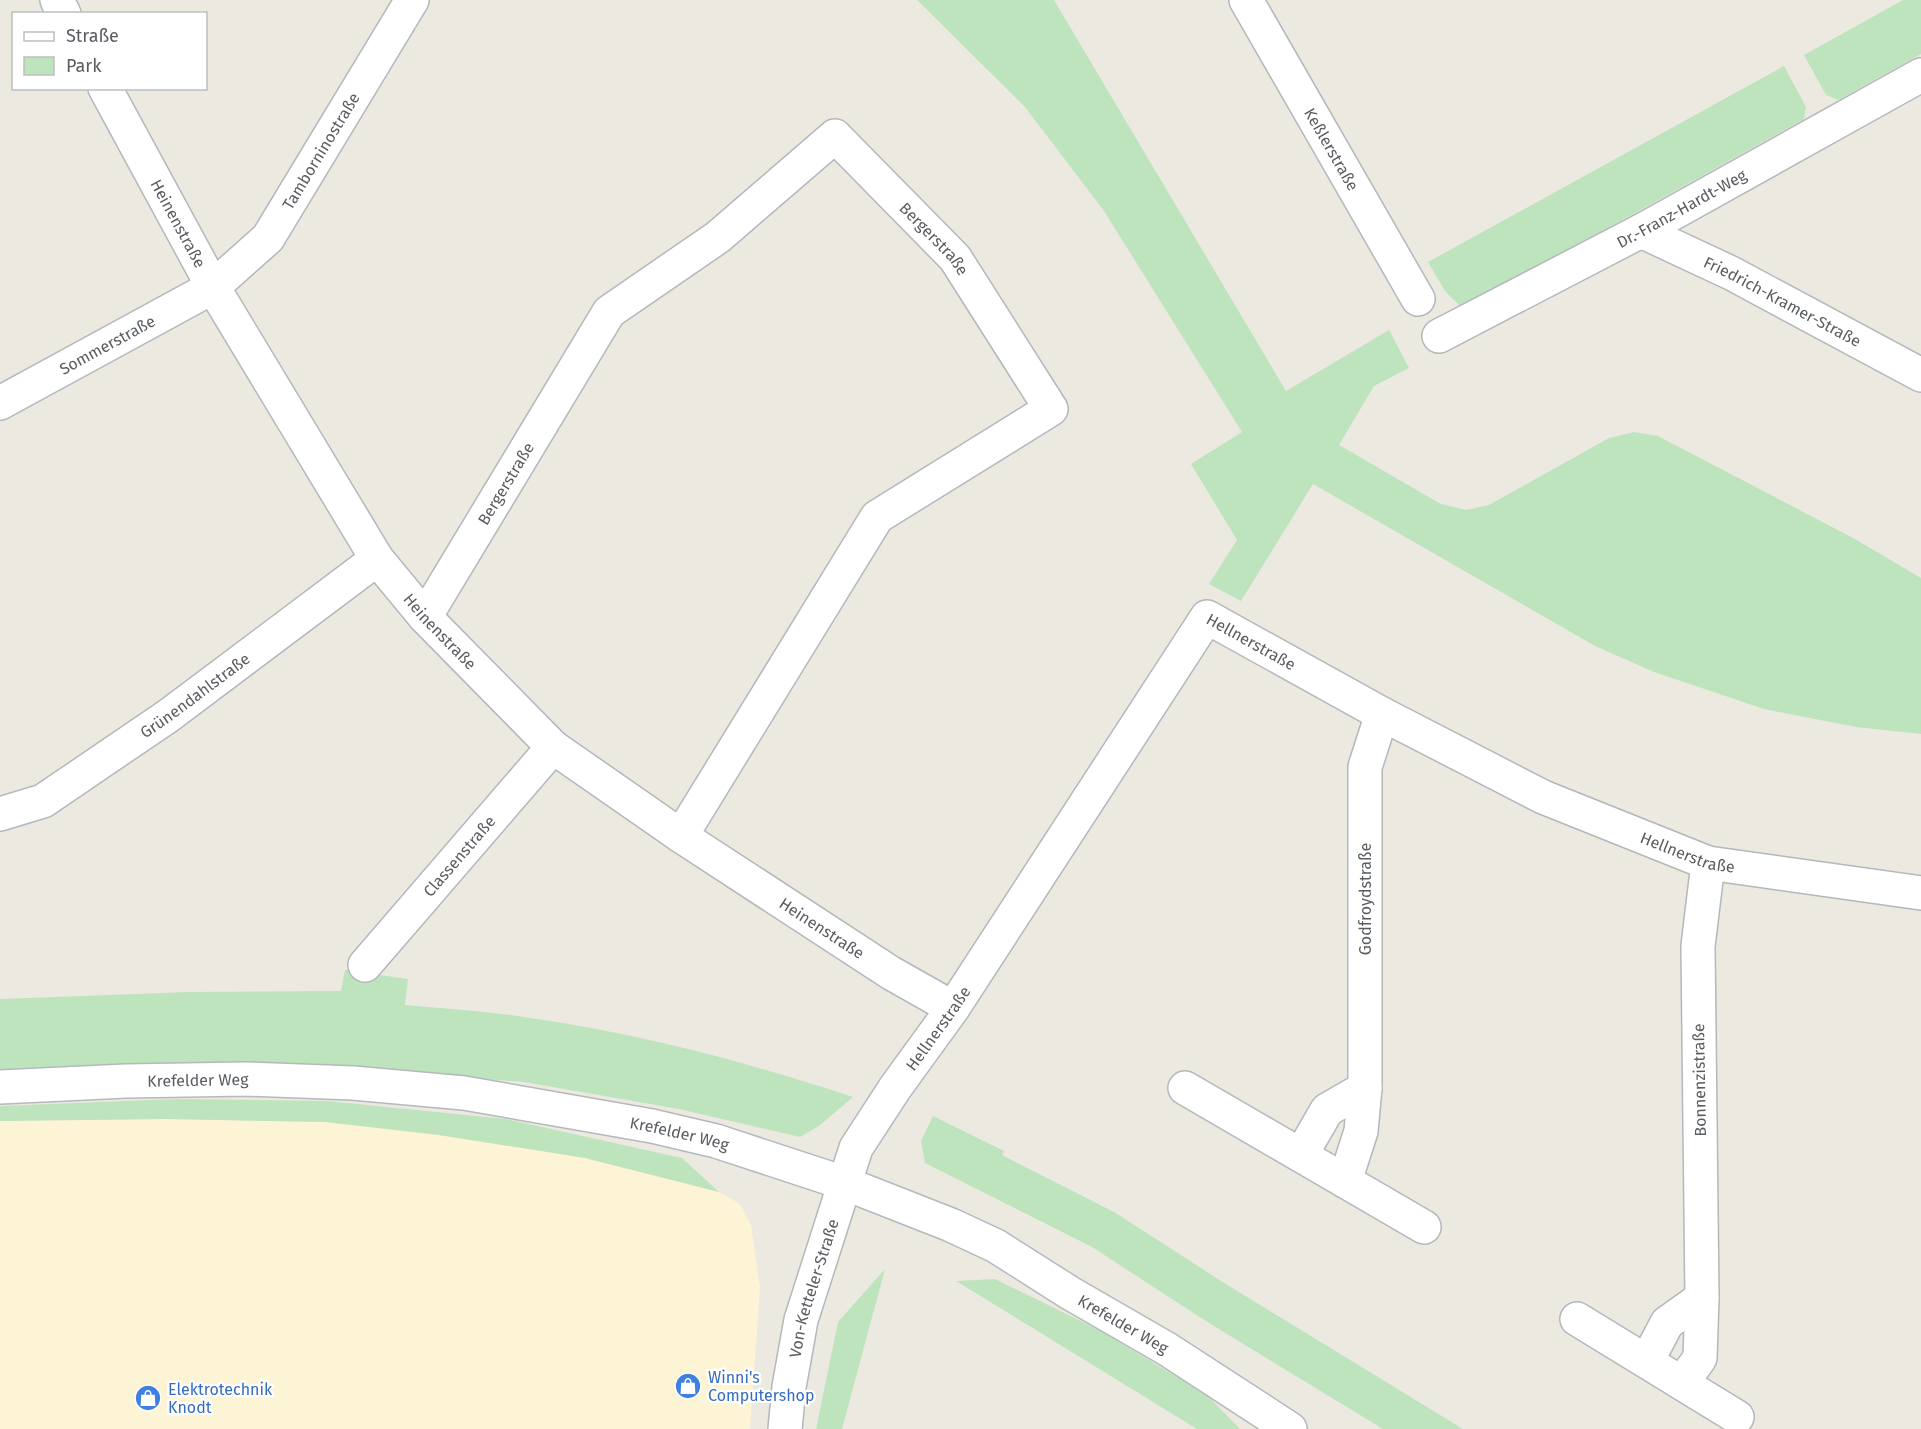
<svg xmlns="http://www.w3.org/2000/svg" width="1921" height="1429" viewBox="0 0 1921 1429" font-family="'Fira Sans',sans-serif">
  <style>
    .commercial { fill: #fdf3d5 }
    .green { fill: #bee4bd }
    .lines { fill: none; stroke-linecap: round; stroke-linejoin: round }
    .street-casing { stroke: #b4b7bb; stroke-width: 36 }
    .secondary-casing { stroke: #b5b8bd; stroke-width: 36 }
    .street { stroke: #fff; stroke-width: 33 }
    .secondary { stroke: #fff; stroke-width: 33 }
    .labels { text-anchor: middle; stroke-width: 4.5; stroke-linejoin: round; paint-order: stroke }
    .street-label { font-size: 16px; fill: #595d61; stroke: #fff }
    .shop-label { font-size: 16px; fill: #366cbe; stroke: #fff; text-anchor: start }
  </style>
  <rect width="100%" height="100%" fill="#ece9e1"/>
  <path class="commercial" d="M167 1119 325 1122 439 1135 585 1158 719 1192 740 1204 751 1225 760 1287 750 1429H0V1121Z"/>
  <path class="green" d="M917 0H1054L1286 391 1389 330 1409 368 1374 386 1339 445 1441 504 1466 510 1489 505 1609 438 1634 432 1658 436 1855 539 1921 578V734L1856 727 1764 709 1654 672 1595 646 1313 484 1241 601 1209 584 1237 540 1191 464 1242 432 1104 211 1025 107Z
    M1903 0H1921V54L1838 100 1826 95 1804 55Z
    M1784 66 1806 107 1804 119 1475 302 1459 305 1445 291 1428 262Z
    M345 970 408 979 405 1005C449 1009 494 1012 537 1019 645 1035 750 1063 853 1097L819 1126 800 1137 679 1109 524 1082 331 1068 215 1063 0 1071V999L190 992 341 991Z
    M175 1099 327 1101 506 1119 682 1158 719 1192 585 1158 439 1135 325 1122 167 1119 0 1121V1106Z
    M933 1116 1004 1151 1002 1155 1114 1212 1229 1286 1463 1429H1383L1209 1323 1092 1247 925 1163 921 1141Z
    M885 1269 842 1429H816L838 1322Z
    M995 1279 1099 1330 1207 1395 1240 1429H1197L956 1281Z"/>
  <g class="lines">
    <g class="street-casing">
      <g id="street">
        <path d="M57 0 64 14"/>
        <path id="s1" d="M1246 0 1418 299"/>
        <path id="s2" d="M105 88 213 287 377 559 425 617 553 747 681 836 891 973 953 1008"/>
        <path id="s3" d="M1641 231 1731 273 1921 375"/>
        <path id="s4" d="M1439 336 1641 231 1921 75"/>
        <path id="s5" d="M0 403 213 287 268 238 412 0"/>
        <path id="s6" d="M425 617 609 312 718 237 835 136 955 258 1051 409 877 517 681 836"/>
        <path id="s7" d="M0 814 43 801 168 716 377 559"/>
        <path id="s8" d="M365 965 553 747"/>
        <path d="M1185 1088 1424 1227"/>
        <path d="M1301 1155 1327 1110 1365 1088"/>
        <path d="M1345 1181 1361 1131 1365 1088V767L1382 714"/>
        <path d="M1577 1319 1737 1417"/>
        <path d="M1647 1361 1667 1323 1702 1298"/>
        <path d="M1682 1383 1700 1358 1702 1298 1698 946 1708 863"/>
        <path id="s9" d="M785 1429 789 1387 801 1320 856 1148 895 1088 953 1008 1207 617 1382 714 1543 797 1708 863 1921 893"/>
      </g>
    </g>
    <g class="secondary-casing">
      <g id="secondary">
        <path id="s10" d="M0 1087 126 1081 246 1079 353 1083 464 1093 652 1126 716 1141 844 1183 951 1225 996 1246 1070 1293 1167 1349 1290 1429"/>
      </g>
    </g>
    <use href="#street" class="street"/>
    <use href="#secondary" class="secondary"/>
  </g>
  <defs>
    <g id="shop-disc" transform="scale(1.35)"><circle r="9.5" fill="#3f7fe0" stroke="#fff"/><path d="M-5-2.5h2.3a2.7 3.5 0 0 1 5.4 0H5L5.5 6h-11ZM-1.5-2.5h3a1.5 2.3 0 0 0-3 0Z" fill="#fff"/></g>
  </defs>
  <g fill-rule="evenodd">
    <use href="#shop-disc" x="688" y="1386"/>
    <use href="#shop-disc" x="148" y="1398"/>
  </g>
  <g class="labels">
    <g class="street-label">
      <text dy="6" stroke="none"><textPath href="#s1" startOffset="172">Keßlerstraße</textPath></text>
      <text dy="6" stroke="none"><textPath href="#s5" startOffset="418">Tamborninostraße</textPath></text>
      <text dy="6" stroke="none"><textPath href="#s4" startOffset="274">Dr.-Franz-Hardt-Weg</textPath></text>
      <text dy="6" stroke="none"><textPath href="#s2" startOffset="154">Heinenstraße</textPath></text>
      <text dy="6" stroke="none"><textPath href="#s6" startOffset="786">Bergerstraße</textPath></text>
      <text dy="6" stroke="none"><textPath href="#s3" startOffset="158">Friedrich-Kramer-Straße</textPath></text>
      <text dy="6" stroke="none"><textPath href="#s5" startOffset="122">Sommerstraße</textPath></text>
      <text dy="6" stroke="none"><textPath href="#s6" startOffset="156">Bergerstraße</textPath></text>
      <text dy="6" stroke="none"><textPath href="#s2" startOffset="640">Heinenstraße</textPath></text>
      <text dy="6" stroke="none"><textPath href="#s9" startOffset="978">Hellnerstraße</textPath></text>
      <text dy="6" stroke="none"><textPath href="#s7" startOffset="230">Grünendahlstraße</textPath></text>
      <text dy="6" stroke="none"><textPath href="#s9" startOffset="1464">Hellnerstraße</textPath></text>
      <text dy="6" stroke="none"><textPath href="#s8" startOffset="144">Classenstraße</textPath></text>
      <text transform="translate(1365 899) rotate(-90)" y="6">Godfroydstraße</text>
      <text dy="6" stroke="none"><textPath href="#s2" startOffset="1126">Heinenstraße</textPath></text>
      <text dy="6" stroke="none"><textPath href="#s9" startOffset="436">Hellnerstraße</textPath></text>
      <text dy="6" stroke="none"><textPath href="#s10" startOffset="198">Krefelder Weg</textPath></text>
      <text transform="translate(1699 1080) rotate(-91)" y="6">Bonnenzistraße</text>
      <text dy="6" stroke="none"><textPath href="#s10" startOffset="684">Krefelder Weg</textPath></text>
      <text dy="6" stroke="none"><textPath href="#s9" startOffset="144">Von-Ketteler-Straße</textPath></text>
      <text dy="6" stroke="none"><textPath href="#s10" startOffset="1170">Krefelder Weg</textPath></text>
    </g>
    <g class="shop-label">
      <text x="708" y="1383">Winni's<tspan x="708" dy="18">Computershop</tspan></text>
      <text x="168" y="1395">Elektrotechnik<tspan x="168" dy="18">Knodt</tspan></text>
    </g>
  </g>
  <rect x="12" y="12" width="195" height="78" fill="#ffffff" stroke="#bdbec0" stroke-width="1.5"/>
  <rect x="24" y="32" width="30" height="9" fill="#ffffff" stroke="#bdbec0" stroke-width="1.5"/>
  <text x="66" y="42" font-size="18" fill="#595d61">Straße</text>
  <rect x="24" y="57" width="30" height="18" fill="#bee4bd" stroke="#bdbec0" stroke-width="1.5"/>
  <text x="66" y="72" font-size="18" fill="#595d61">Park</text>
</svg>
